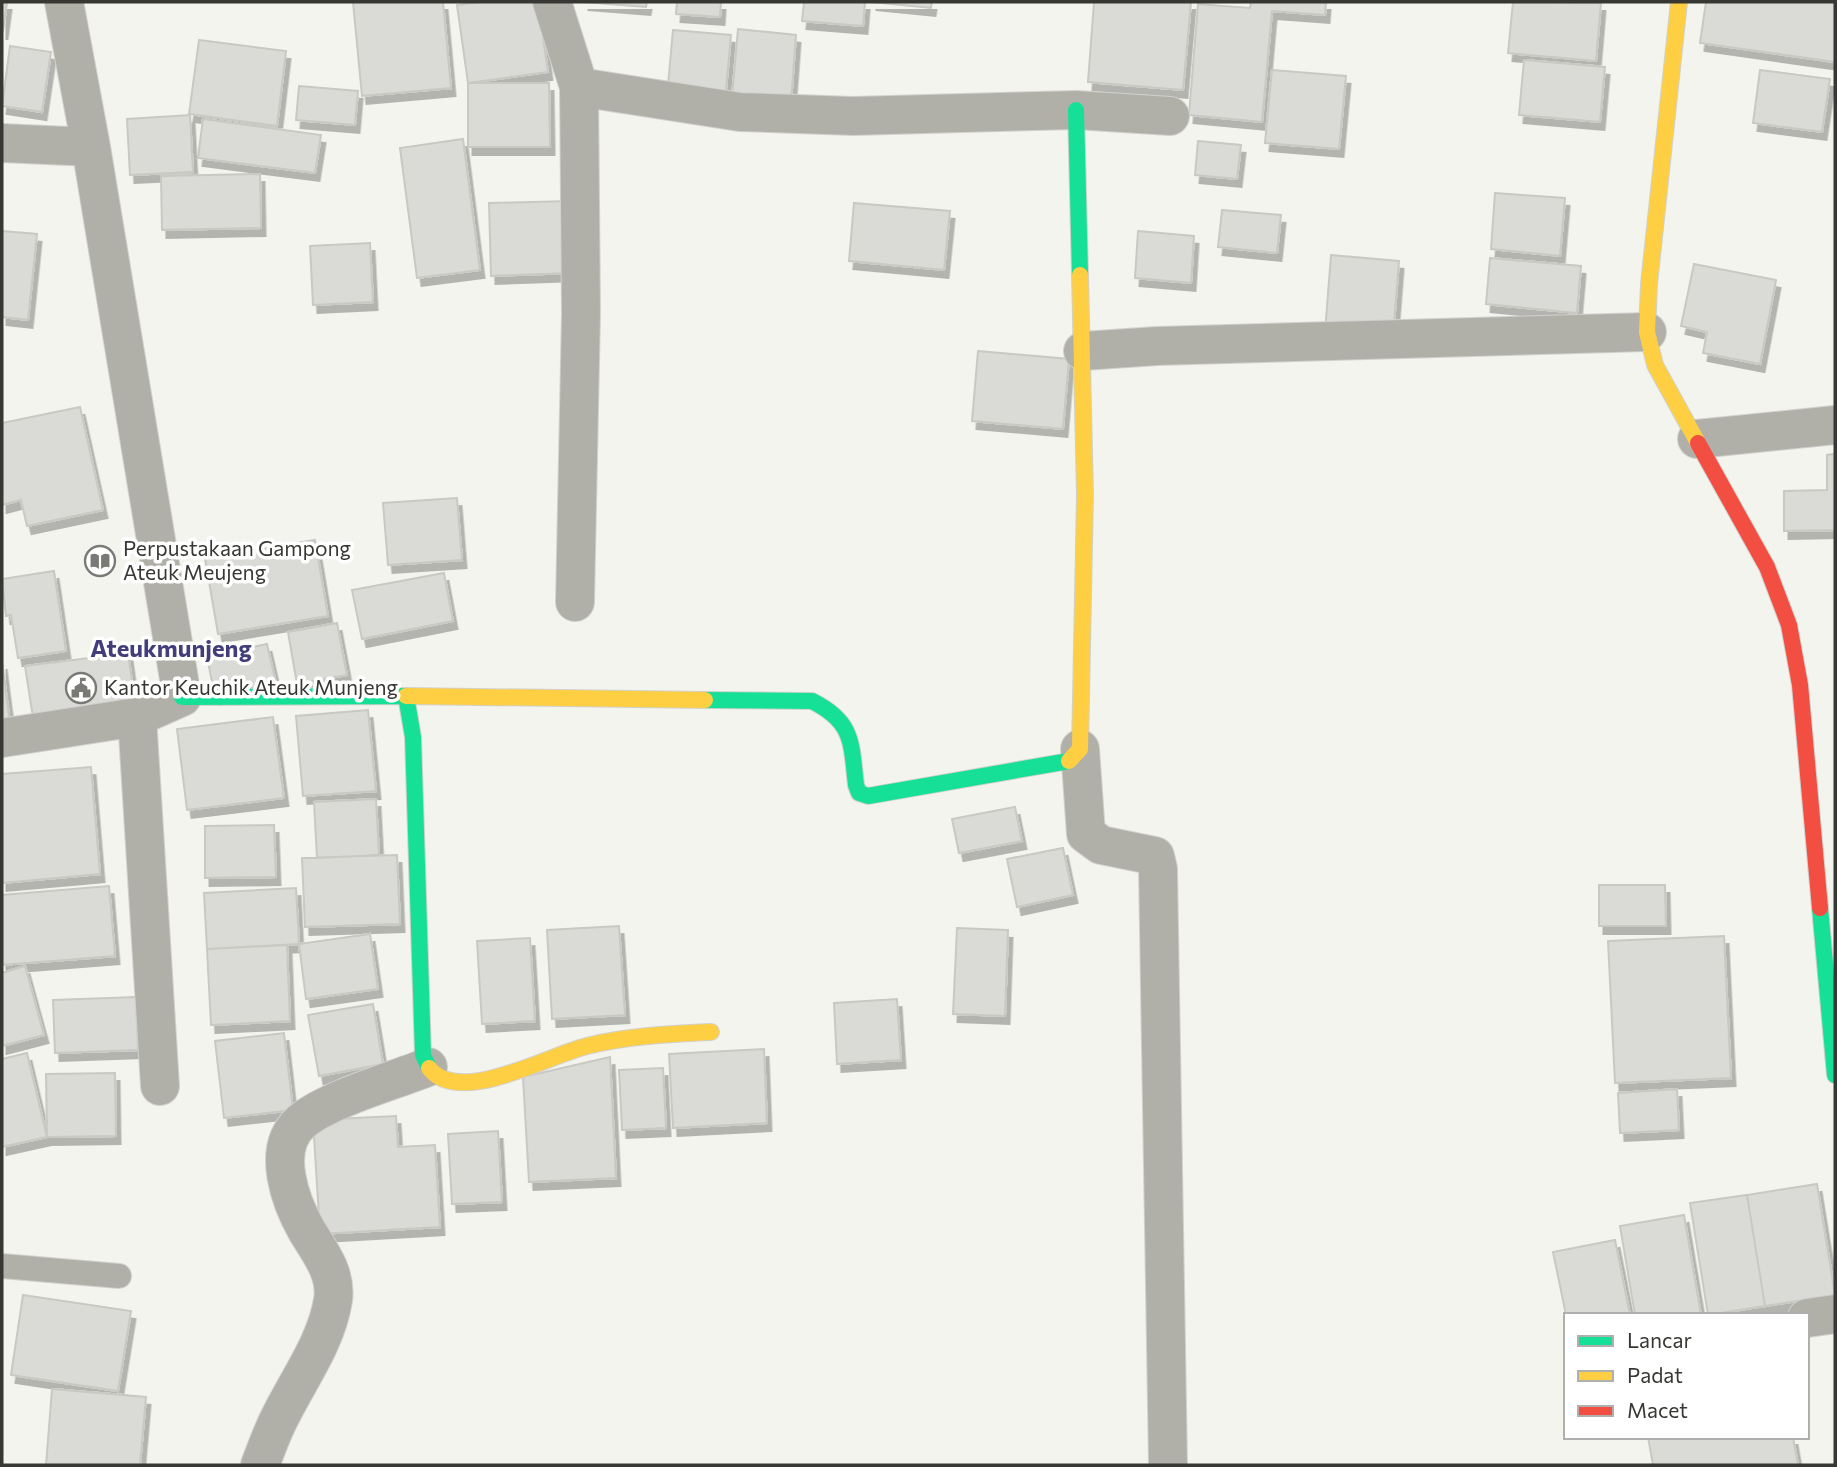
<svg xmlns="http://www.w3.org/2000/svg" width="1837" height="1467" viewBox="0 0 1837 1467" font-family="Commissioner,sans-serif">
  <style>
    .building { fill: #dadad6; stroke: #c9c9c4; stroke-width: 2; filter: url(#shadow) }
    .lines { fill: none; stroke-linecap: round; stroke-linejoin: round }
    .lane-casing { stroke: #d1d1ce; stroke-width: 26 }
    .street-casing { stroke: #d1d1ce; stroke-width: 40 }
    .fast-casing { stroke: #d1d1ce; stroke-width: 18 }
    .slow-casing { stroke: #d1d1ce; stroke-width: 18 }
    .jam-casing { stroke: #d1d1ce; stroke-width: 18 }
    .lane { stroke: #b1b0a8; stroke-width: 24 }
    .street { stroke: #b1b0a8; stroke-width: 38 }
    .fast { stroke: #16e098; stroke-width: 16 }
    .slow { stroke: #ffcf43; stroke-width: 16 }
    .jam { stroke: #f24e42; stroke-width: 16 }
    .labels { text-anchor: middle; stroke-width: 7; stroke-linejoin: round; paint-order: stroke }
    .poi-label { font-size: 21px; fill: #373733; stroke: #fff; text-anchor: start }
    .quarter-label { font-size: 24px; font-weight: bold; fill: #413e7a; stroke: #fff }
  </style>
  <defs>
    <filter id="shadow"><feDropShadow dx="4.5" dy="8" stdDeviation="0" flood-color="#0004"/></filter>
  </defs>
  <rect width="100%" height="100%" fill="#f4f4ef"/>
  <path class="building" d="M2 2H7L3 31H2Z
    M353 2H443L451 88 362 96Z
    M479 2H538L548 72 468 83 457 5Z
    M583 2H647L646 7Z
    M677 2H721L720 17 676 14Z
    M804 2H865L863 26 802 21Z
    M871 2H932L931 8Z
    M1094 2H1191L1183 90 1088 82Z
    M1251 2H1326L1325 15 1272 11 1262 122 1189 115 1198 4 1250 8Z
    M1513 2 1601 3 1596 61 1508 53Z
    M1706 2H1835V62L1700 43Z
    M738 29 796 35 791 102 732 97Z
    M673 30 731 35 725 101 667 96Z
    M199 40 286 51 277 126 189 114Z
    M10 46 51 52 42 112 2 106Z
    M1524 60 1605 67 1600 122 1519 115Z
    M1272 70 1346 76 1339 149 1265 143Z
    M1760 70 1830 79 1822 132 1753 123Z
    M468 83H549L550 147H468Z
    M299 86 358 91 355 125 296 120Z
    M190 115 193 172 130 175 127 119Z
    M203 119 321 135 315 173 198 158Z
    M463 139 480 270 417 278 400 148Z
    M1198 141 1241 145 1237 179 1195 175Z
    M260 174 261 228 162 230 161 176Z
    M1495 193 1565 198 1560 256 1491 249Z
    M571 201 573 273 491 276 489 203Z
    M854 203 950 211 944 270 849 261Z
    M1222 210 1281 215 1277 253 1218 247Z
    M2 231 37 234 28 320 2 317Z
    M1138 231 1194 236 1191 283 1135 278Z
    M370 243 373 302 313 305 310 246Z
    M1331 255 1399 261 1393 337 1325 332Z
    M1490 258 1581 266 1577 313 1486 304Z
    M1694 264 1776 280 1760 364 1703 353 1707 332 1681 326Z
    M978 351 1069 359 1063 429 972 421Z
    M80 407 103 510 27 526 21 500 2 505V423Z
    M1835 454V530L1784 531V491L1827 490V455Z
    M457 498 462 560 388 565 383 503Z
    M315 540 328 616 218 634 205 558Z
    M54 571 66 651 18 658 11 615 6 616 2 579Z
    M444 573 453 621 362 639 352 590Z
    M337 623 347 675 297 684 288 632Z
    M267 644 276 683 215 697 207 657Z
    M128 653 136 710 34 724 25 666Z
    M2 661 10 723 2 724Z
    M368 710 376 791 303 796 296 716Z
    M273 717 284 798 187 810 177 729Z
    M91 767 100 874 2 883V774Z
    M376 799 379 855 317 858 314 802Z
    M1015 807 1022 841 959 853 952 819Z
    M274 825 276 877 205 878V826Z
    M1063 848 1073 895 1017 907 1007 859Z
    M397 855 400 924 305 927 302 858Z
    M1599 885H1665L1666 926H1599Z
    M109 886 115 956 2 965V895Z
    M296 888 299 944 207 949 204 893Z
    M619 926 625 1015 552 1019 547 930Z
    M957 928 1008 930 1005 1016 953 1014Z
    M370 934 378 989 306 999 299 944Z
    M1724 936 1731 1078 1615 1083 1608 941Z
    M530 938 535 1021 482 1024 477 941Z
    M287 945 290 1021 211 1025 207 949Z
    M25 966 44 1035 2 1046V973Z
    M136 997 138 1050 55 1053 53 1000Z
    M897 999 901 1060 837 1064 834 1003Z
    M373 1004 383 1064 319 1076 308 1015Z
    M284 1033 293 1110 224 1118 215 1041Z
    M764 1049 767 1123 673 1128 669 1054Z
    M27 1053 47 1137 2 1147V1059Z
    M610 1057 616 1178 529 1182 523 1077Z
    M663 1068 666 1128 622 1130 619 1070Z
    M115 1073 116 1136 47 1137 46 1074Z
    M1677 1089 1679 1130 1620 1133 1618 1093Z
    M396 1116 398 1147 435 1145 440 1227 320 1234 313 1120Z
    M498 1131 502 1202 452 1204 448 1134Z
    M1817 1184 1835 1295 1765 1306 1747 1195Z
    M1747 1195 1765 1306 1708 1315 1690 1203Z
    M1684 1215 1701 1315H1635L1620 1226Z
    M1615 1240 1630 1315H1566L1553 1252Z
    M23 1295 131 1311 118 1391 11 1375Z
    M52 1389 146 1397 140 1465H46Z
    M1648 1437H1793L1798 1465H1653Z"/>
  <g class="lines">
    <g class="lane-casing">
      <path id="lane" d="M2 1266 119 1276"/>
    </g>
    <g class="street-casing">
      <path id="street" d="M552 2 579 87 581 313 575 602
        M579 87 740 112 853 116 1076 110 1170 116
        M2 143 91 147 64 2
        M1083 351 1157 346 1647 332
        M1697 439 1835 425
        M137 717 160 1086
        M2 738 137 717 182 697 91 147
        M1080 749 1086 834 1101 845 1155 856 1158 869 1168 1465
        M1807 1318 1835 1314
        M260 1465C266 1450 271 1435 278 1421 297 1381 326 1344 333 1300 337 1274 320 1252 307 1231 291 1203 270 1149 301 1122 328 1099 393 1081 428 1067"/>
    </g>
    <g class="fast-casing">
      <path id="fast" d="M1076 110 1080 275
        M182 697 406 696 413 737 423 1055 429 1068
        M705 700 812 701C854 722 851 743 856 785L859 793 868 796 1069 761
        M1820 908 1835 1075"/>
    </g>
    <g class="slow-casing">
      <path id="slow" d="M1679 2 1649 284 1647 332 1655 365 1698 443
        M406 696 705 700
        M1069 761 1080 749 1085 495 1080 275
        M429 1068C459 1107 549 1055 587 1046 627 1036 670 1034 711 1032"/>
    </g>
    <g class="jam-casing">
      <path id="jam" d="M1698 443 1767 567 1789 625 1800 685 1820 908"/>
    </g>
    <use href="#lane" class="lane"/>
    <use href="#street" class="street"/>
    <use href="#fast" class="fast"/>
    <use href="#slow" class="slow"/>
    <use href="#jam" class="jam"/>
  </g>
  <defs>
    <g id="library-ring" transform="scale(1.575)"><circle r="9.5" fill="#fff" stroke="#797975" stroke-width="1.5"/><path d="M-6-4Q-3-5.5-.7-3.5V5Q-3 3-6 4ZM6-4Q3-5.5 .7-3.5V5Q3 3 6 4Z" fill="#797975"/></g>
    <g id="civic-ring" transform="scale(1.575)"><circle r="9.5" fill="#fff" stroke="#797975" stroke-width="1.5"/><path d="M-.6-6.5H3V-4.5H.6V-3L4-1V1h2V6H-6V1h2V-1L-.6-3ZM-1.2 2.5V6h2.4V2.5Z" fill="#797975"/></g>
  </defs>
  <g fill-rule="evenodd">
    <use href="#library-ring" x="100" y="561"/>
    <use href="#civic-ring" x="81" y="688"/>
  </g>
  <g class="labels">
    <g class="poi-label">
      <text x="123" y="556">Perpustakaan Gampong<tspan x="123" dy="24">Ateuk Meujeng</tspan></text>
      <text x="104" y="695">Kantor Keuchik Ateuk Munjeng</text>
    </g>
    <g class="quarter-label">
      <text x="171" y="657">Ateukmunjeng</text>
    </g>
  </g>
  <rect width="1837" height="1467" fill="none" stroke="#373733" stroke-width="7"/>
  <rect x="1564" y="1313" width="245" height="126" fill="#ffffff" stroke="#afafad" stroke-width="2"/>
  <rect x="1578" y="1336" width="35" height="10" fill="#16e098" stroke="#afafad" stroke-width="2"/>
  <text x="1627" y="1348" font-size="21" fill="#373733">Lancar</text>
  <rect x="1578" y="1371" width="35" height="10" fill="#ffcf43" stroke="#afafad" stroke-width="2"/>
  <text x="1627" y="1383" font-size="21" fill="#373733">Padat</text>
  <rect x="1578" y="1406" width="35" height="10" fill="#f24e42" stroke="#afafad" stroke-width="2"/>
  <text x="1627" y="1418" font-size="21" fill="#373733">Macet</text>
</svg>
